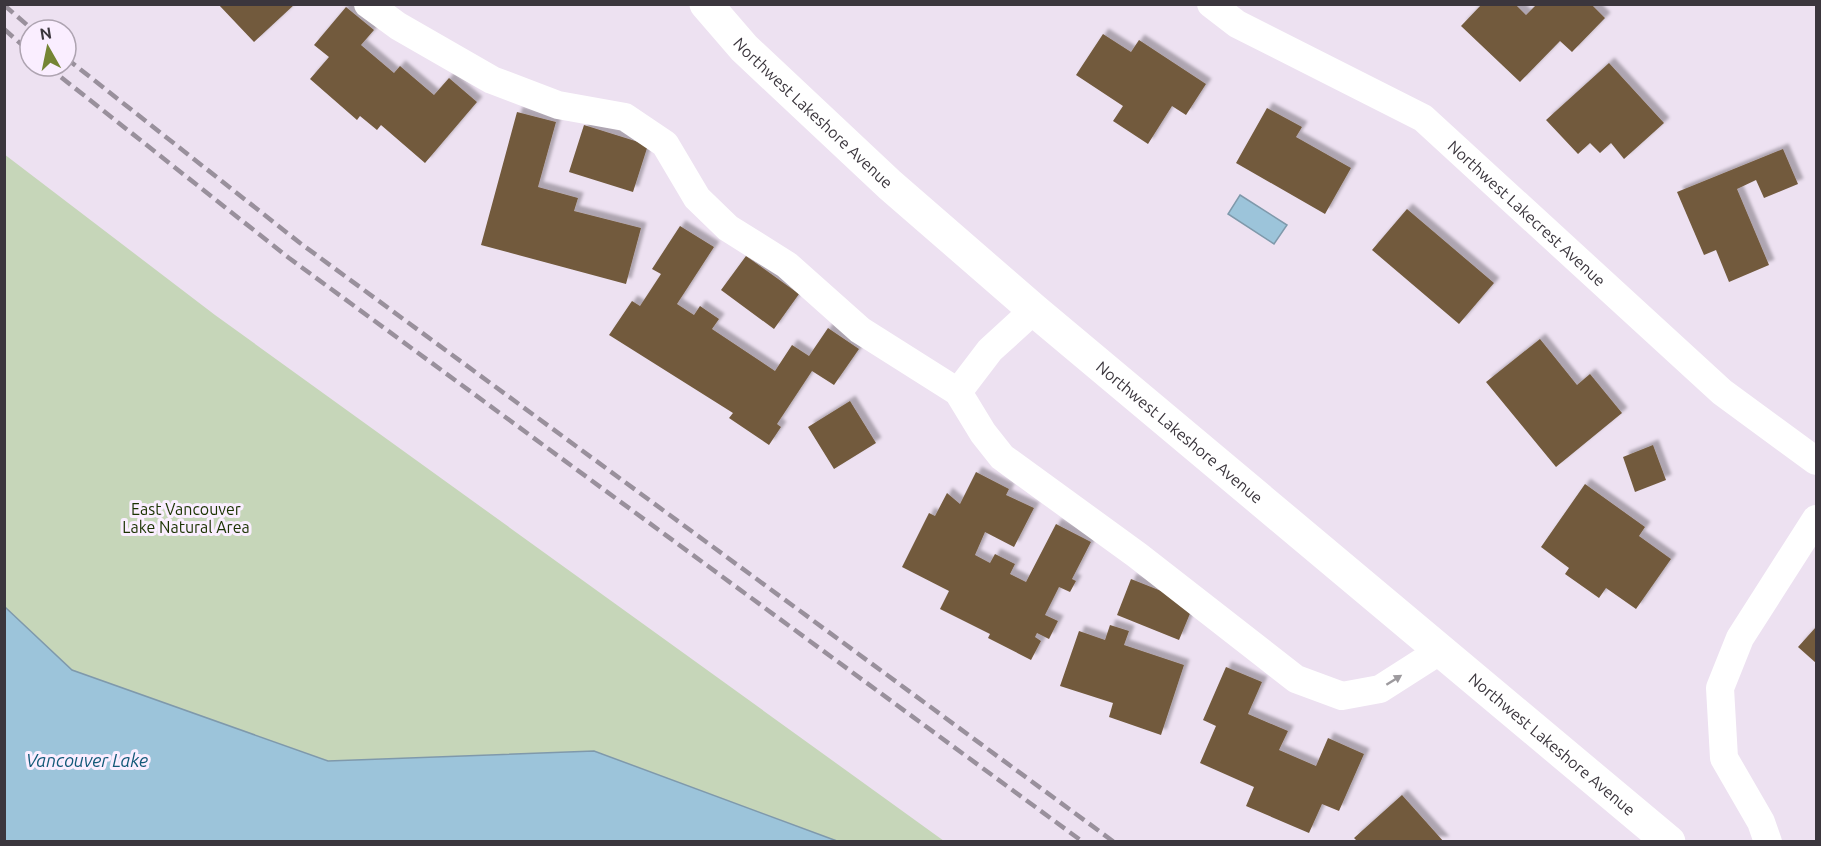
<svg xmlns="http://www.w3.org/2000/svg" width="1821" height="846" viewBox="0 0 1821 846" font-family="Ubuntu,sans-serif">
  <style>
    .green { fill: #c6d6b9 }
    .water { fill: #9cc4da; stroke: #7f99ab; stroke-width: 1.5 }
    .building { fill: #725a3d; filter: url(#shadow) }
    .lines { fill: none; stroke-linecap: round; stroke-linejoin: round }
    .minor { stroke: #fff; stroke-width: 28 }
    .major { stroke: #fff; stroke-width: 33 }
    .rail { stroke: #99909c; stroke-width: 4.5; stroke-dasharray: 12 6; stroke-linecap: butt }
    .oneway { fill: #9d9a9e }
    .labels { text-anchor: middle; stroke-width: 6; stroke-linejoin: round; paint-order: stroke }
    .street-label { font-size: 16px; fill: #3b363d; stroke: #faeeff }
    .park-label { font-size: 16px; fill: #1a3200; stroke: #faeeff }
    .water-label { font-size: 18px; font-style: italic; fill: #125978; stroke: #faeeff }
  </style>
  <defs>
    <filter id="shadow"><feDropShadow dx="5.5" dy="-5.5" stdDeviation="1.5" flood-color="#0004"/></filter>
  </defs>
  <rect width="100%" height="100%" fill="#ede1f1"/>
  <path class="green" d="M4 154 215 315 944 841H837L594 751 328 761 72 670 5 607Z"/>
  <path class="water" d="M1240 195 1287 225 1274 244 1228 214Z
    M5 607 72 670 328 761 594 751 837 841H5Z"/>
  <path class="building" d="M218 4H295L254 42Z
    M1482 4H1515L1526 15 1537 4H1591L1605 18 1572 52 1560 41 1520 82 1461 26Z
    M346 7 374 30 361 45 394 73 400 66 434 95 449 78 477 102 425 163 381 125 377 130 360 116 357 120 310 79 329 57 314 45Z
    M1103 34 1131 52 1139 40 1206 84 1186 115 1172 106 1148 144 1113 121 1123 106 1076 75Z
    M1609 63 1664 123 1624 159 1611 143 1600 153 1590 143 1578 154 1546 120Z
    M1267 108 1302 127 1296 137 1351 168 1325 214 1236 163Z
    M517 112 556 122 538 187 578 198 574 211 641 228 626 284 481 245Z
    M584 125 648 145 633 192 569 172Z
    M1783 149 1798 184 1764 198 1756 180 1737 189 1769 265 1729 282 1716 250 1704 255 1677 192Z
    M1407 209 1494 283 1459 324 1372 250Z
    M680 226 714 247 677 304 694 315 700 306 719 319 712 329 775 371 792 345 809 356 828 328 859 349 834 385 812 371 777 424 781 427 769 445 729 418 733 413 609 335 632 301 640 306 661 274 652 269Z
    M746 256 799 294 774 329 721 290Z
    M1540 339 1577 385 1590 374 1622 413 1556 467 1486 382Z
    M850 401 876 443 834 469 808 427Z
    M1653 445 1666 480 1635 492 1623 457Z
    M976 472 1009 489 1006 495 1034 508 1014 547 985 532 975 555 990 563 995 554 1015 564 1010 574 1026 582 1056 524 1091 542 1072 579 1076 581 1070 592 1059 587 1045 615 1058 621 1049 639 1037 633 1035 637 1041 641 1031 660 988 638 990 634 940 609 949 591 902 567 929 513 935 516 947 493 960 504Z
    M1585 484 1645 527 1639 536 1671 559 1636 609 1606 588 1599 598 1565 574 1569 568 1541 547Z
    M1131 579 1194 604 1179 640 1117 615Z
    M1110 625 1129 631 1124 645 1184 665 1161 735 1109 717 1113 703 1060 686 1079 631 1105 640Z
    M1816 627V663L1798 647Z
    M1226 667 1262 682 1248 714 1288 731 1279 750 1316 766 1328 738 1364 754 1339 811 1322 804 1309 833 1246 806 1254 787 1200 763 1216 726 1203 720Z
    M1402 795 1444 842H1358L1354 838Z"/>
  <g class="lines">
    <g class="minor">
      <path d="M368 4 398 26 492 80 558 105 625 117 665 144 697 198 728 228 787 265 860 330 958 392 983 433 1002 457 1137 555 1296 679 1342 696 1380 689 1441 650"/>
      <path id="s1" d="M1211 4 1237 24 1423 118 1722 392 1816 461"/>
      <path d="M958 392 990 350 1034 310"/>
      <path d="M1768 842 1761 822 1724 758 1720 688 1740 638 1816 519"/>
    </g>
    <path class="major" id="s2" d="M706 4 744 48 890 185 1034 310 1669 842"/>
    <path class="rail" d="M4 5 33 30
      M4 29 30 52
      M66 58 300 243 1114 842
      M47 66 289 258 1083 842"/>
  </g>
  <defs><path id="oneway-solid" d="M-6-.8H1V-3.2L6.5 0L1 3.2V.8H-6Z" transform="scale(1.5)"/></defs>
  <use class="oneway" href="#oneway-solid" transform="translate(1394 680) rotate(-32)"/>
  <g class="labels">
    <g class="street-label">
      <text dy="6" stroke="none"><textPath href="#s2" startOffset="153">Northwest Lakeshore Avenue</textPath></text>
      <text dy="6" stroke="none"><textPath href="#s1" startOffset="382">Northwest Lakecrest Avenue</textPath></text>
      <text dy="6" stroke="none"><textPath href="#s2" startOffset="639">Northwest Lakeshore Avenue</textPath></text>
      <text dy="6" stroke="none"><textPath href="#s2" startOffset="1125">Northwest Lakeshore Avenue</textPath></text>
    </g>
    <g class="park-label">
      <text x="186" y="515">East Vancouver<tspan x="186" dy="18">Lake Natural Area</tspan></text>
    </g>
    <g class="water-label">
      <text x="87" y="767">Vancouver Lake</text>
    </g>
  </g>
  <rect width="1821" height="846" fill="none" stroke="#3b363d" stroke-width="12"/>
  <g transform="translate(48 48) rotate(351)"><circle r="28" fill="#faeeff" stroke="#aea4b1" stroke-width="1.5"/>
  <path d="M0-4.5L10 22L0 15L-10 22Z" fill="#758534"/>
  <text y="-9" font-size="16" font-weight="bold" text-anchor="middle" fill="#3b363d">N</text>
  </g>
</svg>
